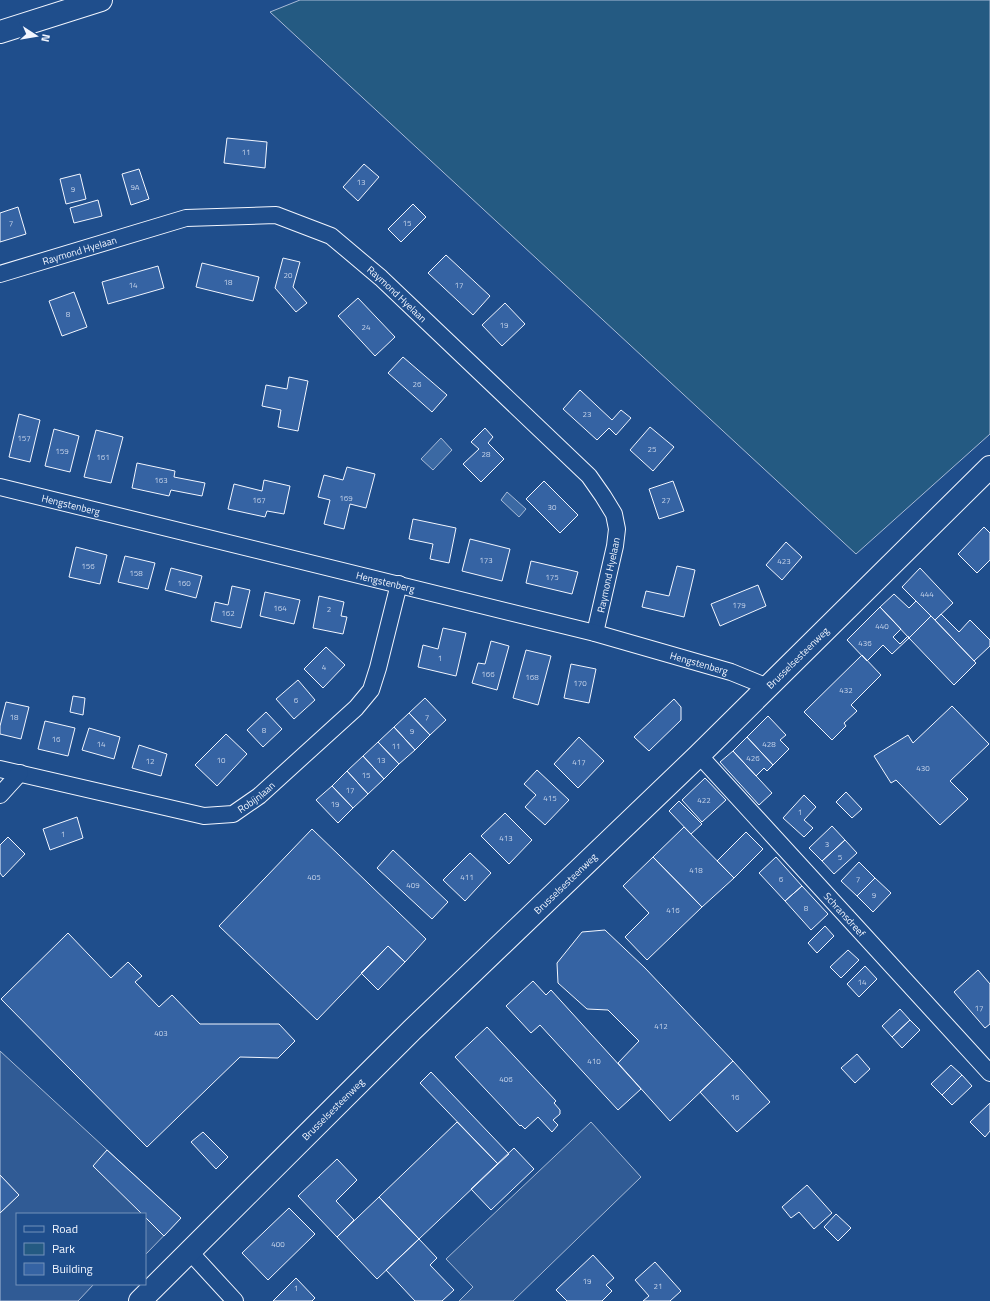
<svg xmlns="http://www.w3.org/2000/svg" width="990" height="1301" viewBox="0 0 990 1301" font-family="'Titillium Web',sans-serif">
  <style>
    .green { fill: #245a82; stroke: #a8bbd7 }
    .parking { fill: #305b95; stroke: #a8bbd7 }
    .water { fill: #3b69a3; stroke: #a8bbd7 }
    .building { fill: #3563a3; stroke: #f2f6ff }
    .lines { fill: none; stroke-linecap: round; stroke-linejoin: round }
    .street-casing { stroke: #f2f6ff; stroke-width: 18 }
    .primary-casing { stroke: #f2f6ff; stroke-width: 24 }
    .highway-casing { stroke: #f2f6ff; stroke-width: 24 }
    .street { stroke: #1f4e8c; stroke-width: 16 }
    .primary { stroke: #1f4e8c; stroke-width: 22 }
    .highway { stroke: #1f4e8c; stroke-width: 22 }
    .labels { text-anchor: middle; stroke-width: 3; stroke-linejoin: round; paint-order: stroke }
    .number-label { font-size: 8px; fill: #c3d1e8 }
    .street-label { font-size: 10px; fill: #f2f6ff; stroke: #1f4e8c }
  </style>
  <rect width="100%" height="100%" fill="#1f4e8c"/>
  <path class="green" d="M300 0H990V434L856 554 270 12Z"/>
  <path class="parking" d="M0 1051 181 1218 145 1255V1214H17V1284H94L78 1301H0V1213L19 1195 0 1175Z
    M591 1122 641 1177 513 1301H459L473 1287 446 1259Z"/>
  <path class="water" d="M441 438 452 450 433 470 421 459Z
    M507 492 526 509 519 517 501 500Z"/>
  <path class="building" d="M227 138 267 142 265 168 224 163Z
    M364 164 379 177 358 201 343 187Z
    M139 169 149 199 131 205 122 174Z
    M80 174 86 199 66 204 60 179Z
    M98 200 102 216 74 223 70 208Z
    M413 204 426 217 401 242 388 229Z
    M18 207 26 234 0 242V213Z
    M446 255 490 296 473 315 428 273Z
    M283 258 300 262 293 287 307 303 296 312 275 288Z
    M202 263 259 277 253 301 196 287Z
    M158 266 164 288 108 304 102 282Z
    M74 292 87 327 62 336 49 301Z
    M358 298 395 337 375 356 338 316Z
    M505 303 525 324 502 346 482 325Z
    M403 357 447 395 432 412 388 373Z
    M289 377 308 381 298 431 278 427 281 410 262 406 266 385 287 389Z
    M580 390 612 420 621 410 631 418 616 435 609 428 597 440 563 409Z
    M19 414 40 420 30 462 9 457Z
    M650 427 674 447 653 471 630 450Z
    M485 428 493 437 488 443 504 459 481 482 463 464 479 449 471 442Z
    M54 429 79 436 70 472 45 466Z
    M96 430 123 437 111 483 84 477Z
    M137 463 175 471 174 477 205 483 202 496 171 490 169 496 132 488Z
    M347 467 375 474 366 508 350 504 344 529 324 524 330 500 318 497 324 475 343 480Z
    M264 480 290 486 284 514 267 511 265 517 228 509 234 484 262 491Z
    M544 481 578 515 560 533 526 499Z
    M673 481 684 511 659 519 649 489Z
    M413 519 456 528 449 563 430 559 433 544 409 539Z
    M984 527 990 533V560L977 573 958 554Z
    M470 539 510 549 502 581 462 571Z
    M786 542 802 557 782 580 766 565Z
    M76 547 107 555 100 584 69 577Z
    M125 556 155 563 148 589 118 582Z
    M531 561 578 572 572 594 526 583Z
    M677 566 695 570 684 617 642 607 646 591 669 596Z
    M171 568 202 576 196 598 165 590Z
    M920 568 953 603 935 620 902 587Z
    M758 585 766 606 720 626 711 604Z
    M232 586 250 590 241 628 211 621 215 602 228 605Z
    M265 592 300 600 294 624 260 616Z
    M894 594 909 608 916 601 931 616 909 638 880 607Z
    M319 596 344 602 341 616 347 617 343 634 313 628Z
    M880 607 901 629 893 637 900 644 908 636 909 638 892 654 883 645 867 661 847 640Z
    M941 614 959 632 970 620 990 640V646L974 661 935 620Z
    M931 616 976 663 954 685 909 638Z
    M443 628 466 633 456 676 418 667 423 645 438 649Z
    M491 641 509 646 497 690 472 683 478 663 485 664Z
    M326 647 345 665 323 688 304 669Z
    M526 650 551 656 538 705 513 698Z
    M862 655 881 675 851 705 857 711 844 723 846 726 832 740 804 712Z
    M571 664 596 669 589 703 564 698Z
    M298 680 315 700 294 719 276 699Z
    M73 696 85 698 83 715 70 712Z
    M425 698 446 720 430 735 409 713Z
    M674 699 681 707V720L649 751 634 737Z
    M6 702 29 707 21 739 0 734V726Z
    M952 706 989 744 950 781 968 799 940 825 896 780 891 783 874 756 908 735 913 743Z
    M266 712 282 729 263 747 247 730Z
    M409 713 430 735 415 750 394 727Z
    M768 716 786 735 780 740 789 749 773 765 747 737Z
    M45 721 75 728 68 756 38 749Z
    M394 727 415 750 399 764 378 742Z
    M89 728 120 737 114 759 82 750Z
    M226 734 247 754 217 786 195 765Z
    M579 737 604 761 578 788 554 764Z
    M747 737 773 765 767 771 764 768 756 776 733 751Z
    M378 742 399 764 384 779 363 756Z
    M139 745 167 754 161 776 132 768Z
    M733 751 772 793 759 805 720 762Z
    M363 756 384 779 368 794 347 771Z
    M537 770 569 800 545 825 525 807 536 795 524 784Z
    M347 771 368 794 353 808 332 786Z
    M705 778 726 800 702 822 682 800Z
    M332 786 353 808 338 823 316 800Z
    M846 792 862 809 852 818 836 802Z
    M804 795 816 807 804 820 813 828 804 837 783 818Z
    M679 801 702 824 691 834 669 811Z
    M505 813 532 840 509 864 481 836Z
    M77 817 83 838 50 850 43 829Z
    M832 826 845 840 822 861 809 848Z
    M684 827 734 878 702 907 653 857Z
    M312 829 426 939 405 962 388 946 317 1020 219 926Z
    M746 832 763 849 734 878 717 861Z
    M8 837 25 854 3 877 0 873V845Z
    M845 840 857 853 834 874 822 861Z
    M393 850 448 902 432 919 377 868Z
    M470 853 491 873 465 901 443 880Z
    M653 857 702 907 647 960 625 937 649 913 623 886Z
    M776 857 802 886 785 901 759 873Z
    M859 862 875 878 857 896 841 881Z
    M875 878 891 893 873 912 857 896Z
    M802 886 828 914 811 930 785 901Z
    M825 926 834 936 817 953 808 943Z
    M605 930 645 968 733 1061 670 1121 618 1063 639 1041 608 1010 587 1009 558 983 557 963 582 932Z
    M68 933 111 978 128 962 142 976 135 982 159 1007 172 995 200 1024H279L295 1041 278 1058 240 1057 147 1147 1 999Z
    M388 946 405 962 378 990 361 973Z
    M848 950 859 960 841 978 830 967Z
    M865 966 877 979 859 997 847 984Z
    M978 970 990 984V1024L985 1028 954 992Z
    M533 981 546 995 551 990 641 1089 618 1110 540 1025 531 1033 506 1006Z
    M900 1009 910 1020 892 1037 882 1026Z
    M910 1020 920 1030 902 1048 892 1037Z
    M487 1027 556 1101 554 1103 560 1110V1114L553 1120 558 1125 552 1132 538 1117 525 1129 521 1125 520 1126 455 1057Z
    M857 1054 870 1069 855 1083 841 1068Z
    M733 1061 770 1102 737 1132 700 1092Z
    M951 1065 962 1075 942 1095 931 1084Z
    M431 1072 509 1154 498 1164 420 1083Z
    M962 1075 972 1086 952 1105 942 1095Z
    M990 1103V1131L985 1137 970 1122Z
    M457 1122 498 1164 419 1239 379 1197Z
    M203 1132 228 1157 216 1169 191 1142Z
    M514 1148 534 1169 491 1210 471 1189Z
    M107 1150 181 1218 164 1236 145 1217V1214H142L93 1166Z
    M337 1159 357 1180 336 1201 354 1220 337 1237 298 1196Z
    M0 1175 19 1195 0 1213Z
    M807 1185 832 1213 814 1229 799 1212 791 1218 782 1207Z
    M379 1197 419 1239 377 1279 337 1237Z
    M289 1208 315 1234 268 1280 242 1253Z
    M836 1214 851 1228 838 1241 824 1227Z
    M419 1239 437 1258 430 1265 454 1290 442 1301H415L386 1270Z
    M593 1255 614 1278 606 1285 612 1291 602 1301H567L556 1290Z
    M655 1262 681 1291 670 1301H643L649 1296 635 1280Z
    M296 1278 315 1298 312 1301H273Z"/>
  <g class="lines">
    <g class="street-casing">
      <g id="street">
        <path id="s1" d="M0 274 186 218 276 215 331 236 381 278 589 476 603 496 614 514 617 529 615 546 595 633"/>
        <path id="s2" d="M0 487 595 633 731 672 768 687"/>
        <path id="s3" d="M699 755 990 1073"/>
        <path id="s4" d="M0 769 204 816 233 814 259 796 356 708 371 690 378 668 399 584"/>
        <path d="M0 795 20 773"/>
        <path d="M190 1252 235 1301"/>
      </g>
    </g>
    <g class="primary-casing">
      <g id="primary">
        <path id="s5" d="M140 1301 412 1030 699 755 990 467"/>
      </g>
    </g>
    <g class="highway-casing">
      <path id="highway" d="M0 32 101 0"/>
    </g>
    <use href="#street" class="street"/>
    <use href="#primary" class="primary"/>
    <use href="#highway" class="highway"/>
  </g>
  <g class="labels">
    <g class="number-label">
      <text x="246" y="155">11</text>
      <text x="361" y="185">13</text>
      <text x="135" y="190">9A</text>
      <text x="73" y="192">9</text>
      <text x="11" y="226">7</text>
      <text x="407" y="226">15</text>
      <text x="288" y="278">20</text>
      <text x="228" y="285">18</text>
      <text x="133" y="288">14</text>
      <text x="459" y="288">17</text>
      <text x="68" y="317">8</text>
      <text x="504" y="328">19</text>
      <text x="366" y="330">24</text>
      <text x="417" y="387">26</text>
      <text x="587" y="417">23</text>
      <text x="24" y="441">157</text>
      <text x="652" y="452">25</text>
      <text x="62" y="454">159</text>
      <text x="486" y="457">28</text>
      <text x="103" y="460">161</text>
      <text x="161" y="483">163</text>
      <text x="346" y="501">169</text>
      <text x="259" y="503">167</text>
      <text x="666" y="503">27</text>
      <text x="552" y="510">30</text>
      <text x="486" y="563">173</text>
      <text x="784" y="564">423</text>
      <text x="88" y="569">156</text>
      <text x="136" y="576">158</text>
      <text x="552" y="580">175</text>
      <text x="184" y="586">160</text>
      <text x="927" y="597">444</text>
      <text x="739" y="608">179</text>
      <text x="280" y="611">164</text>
      <text x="329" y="612">2</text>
      <text x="228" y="616">162</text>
      <text x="882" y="629">440</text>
      <text x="865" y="646">436</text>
      <text x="440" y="661">1</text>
      <text x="324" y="670">4</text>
      <text x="488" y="677">166</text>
      <text x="532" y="680">168</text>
      <text x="580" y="686">170</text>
      <text x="846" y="693">432</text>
      <text x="296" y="703">6</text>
      <text x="14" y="720">18</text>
      <text x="427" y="720">7</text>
      <text x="264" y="733">8</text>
      <text x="412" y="734">9</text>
      <text x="56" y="742">16</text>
      <text x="101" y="747">14</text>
      <text x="769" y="747">428</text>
      <text x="396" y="749">11</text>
      <text x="753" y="761">426</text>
      <text x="221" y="763">10</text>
      <text x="381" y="763">13</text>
      <text x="150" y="764">12</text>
      <text x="579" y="765">417</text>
      <text x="923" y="771">430</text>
      <text x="366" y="778">15</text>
      <text x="350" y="793">17</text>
      <text x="550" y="801">415</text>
      <text x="704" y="803">422</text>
      <text x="335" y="807">19</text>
      <text x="800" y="815">1</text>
      <text x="63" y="837">1</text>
      <text x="506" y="841">413</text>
      <text x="827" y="847">3</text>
      <text x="840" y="860">5</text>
      <text x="696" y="873">418</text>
      <text x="314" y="880">405</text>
      <text x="467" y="880">411</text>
      <text x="781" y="882">6</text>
      <text x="858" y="882">7</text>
      <text x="413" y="888">409</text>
      <text x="874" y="898">9</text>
      <text x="806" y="911">8</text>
      <text x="673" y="913">416</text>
      <text x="862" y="985">14</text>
      <text x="979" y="1011">17</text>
      <text x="661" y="1029">412</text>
      <text x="161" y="1036">403</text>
      <text x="594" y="1064">410</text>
      <text x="506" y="1082">406</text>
      <text x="735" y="1100">16</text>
      <text x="278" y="1247">400</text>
      <text x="587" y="1284">19</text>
      <text x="658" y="1289">21</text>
      <text x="296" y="1291">1</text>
    </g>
    <g class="street-label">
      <text dy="4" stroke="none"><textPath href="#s1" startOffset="83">Raymond Hyelaan</textPath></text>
      <text dy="4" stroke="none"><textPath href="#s1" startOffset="431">Raymond Hyelaan</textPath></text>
      <text dy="4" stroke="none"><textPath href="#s2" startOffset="73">Hengstenberg</textPath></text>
      <text transform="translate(608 575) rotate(-78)" y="4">Raymond Hyelaan</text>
      <text dy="4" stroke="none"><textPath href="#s2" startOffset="397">Hengstenberg</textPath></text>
      <text dy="4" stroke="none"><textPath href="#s5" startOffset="920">Brusselsesteenweg</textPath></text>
      <text dy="4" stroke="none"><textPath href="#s2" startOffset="721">Hengstenberg</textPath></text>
      <text dy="4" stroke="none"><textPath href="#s4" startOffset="267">Robijnlaan</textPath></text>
      <text dy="4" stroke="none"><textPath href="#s5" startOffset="596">Brusselsesteenweg</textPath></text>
      <text dy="4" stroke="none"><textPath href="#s3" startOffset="216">Schransdreef</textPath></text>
      <text dy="4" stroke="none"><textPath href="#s5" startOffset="272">Brusselsesteenweg</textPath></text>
    </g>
  </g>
  <rect x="16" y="1213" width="130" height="72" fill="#1f4e8c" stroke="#7391ba"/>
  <rect x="24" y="1226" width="20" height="6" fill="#1f4e8c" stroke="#7391ba"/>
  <text x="52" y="1233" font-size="12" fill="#f2f6ff">Road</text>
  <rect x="24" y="1243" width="20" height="12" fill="#245a82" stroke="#7391ba"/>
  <text x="52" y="1253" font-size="12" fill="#f2f6ff">Park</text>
  <rect x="24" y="1263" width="20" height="12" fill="#3563a3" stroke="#7391ba"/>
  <text x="52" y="1273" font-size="12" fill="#f2f6ff">Building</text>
  <g transform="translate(36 36) rotate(102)" stroke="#1f4e8c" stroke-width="3" paint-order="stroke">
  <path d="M0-3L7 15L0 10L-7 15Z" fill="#f2f6ff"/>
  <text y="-6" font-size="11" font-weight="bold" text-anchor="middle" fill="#f2f6ff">N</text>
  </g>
</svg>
